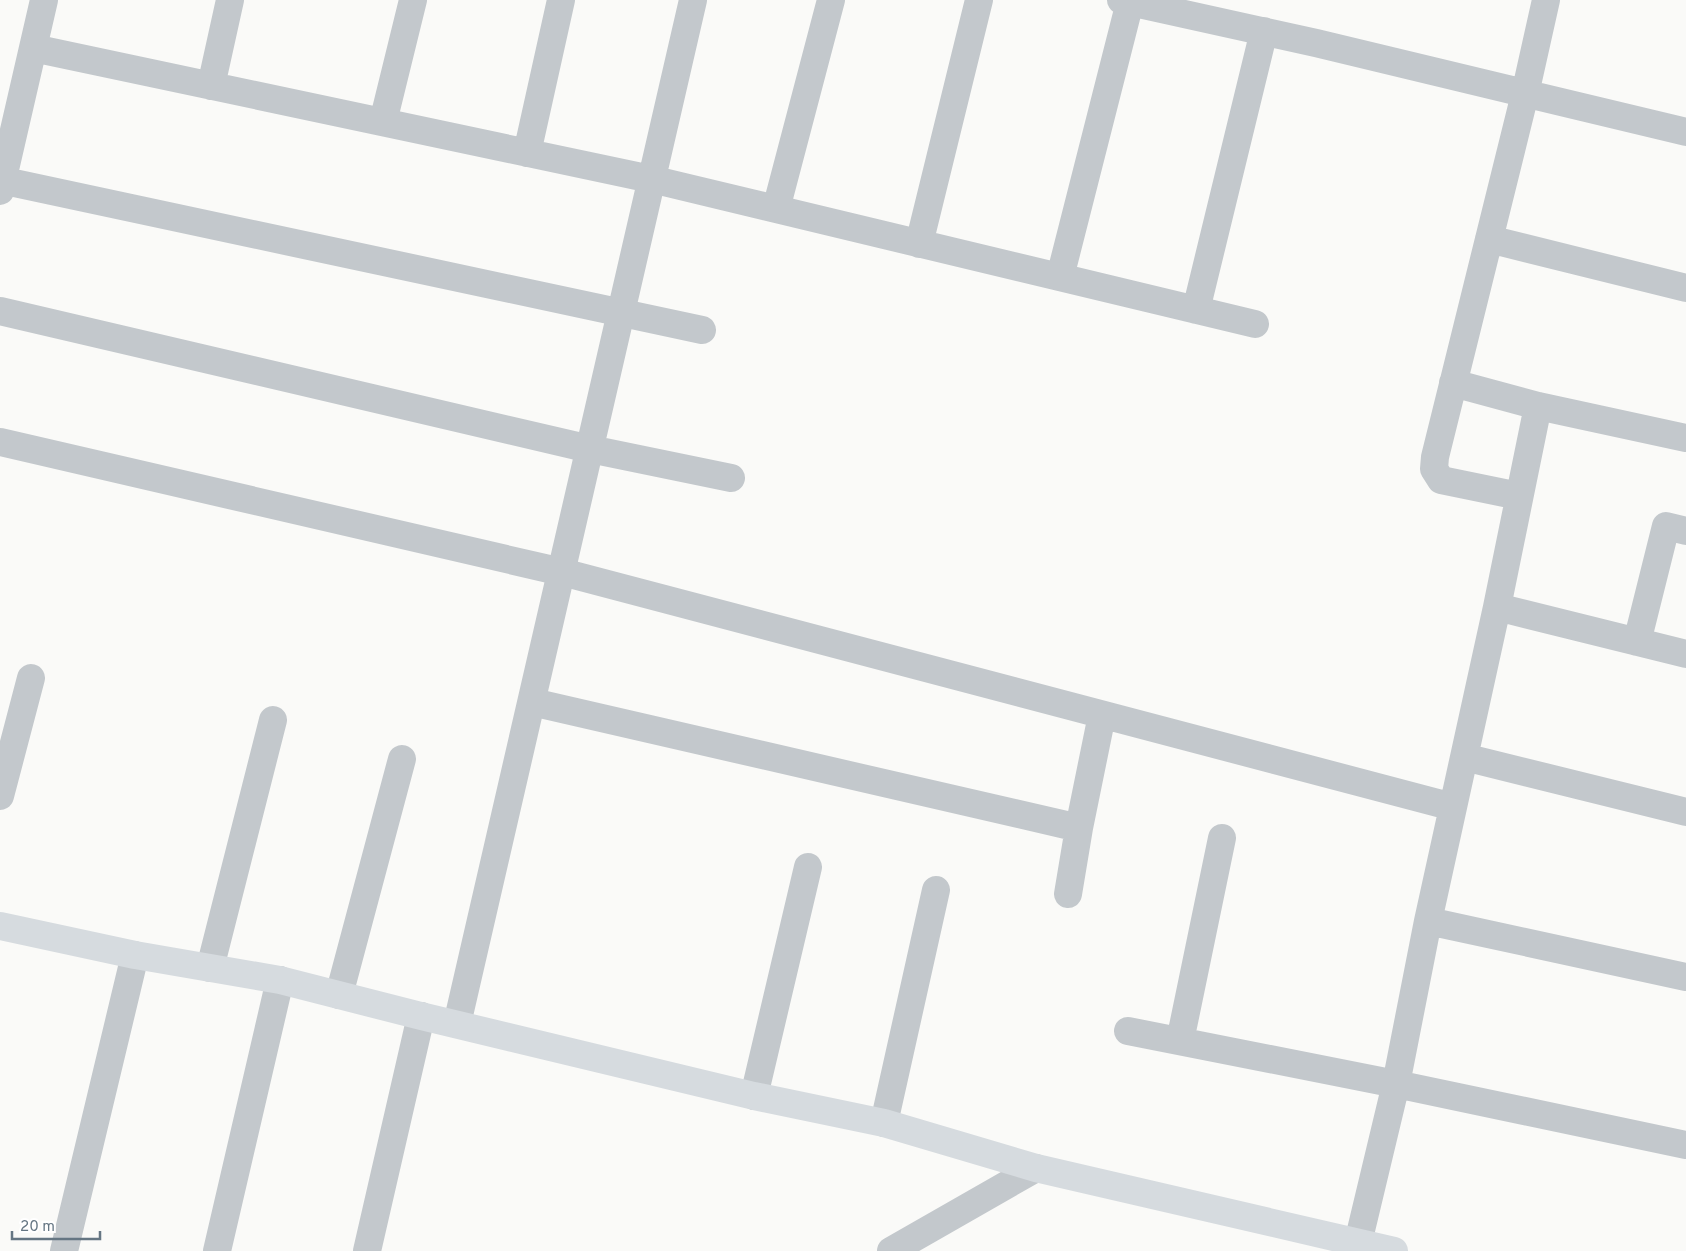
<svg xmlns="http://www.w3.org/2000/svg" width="1686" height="1251" viewBox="0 0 1686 1251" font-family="Overpass,sans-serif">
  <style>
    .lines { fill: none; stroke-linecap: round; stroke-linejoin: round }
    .street { stroke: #c3c8cc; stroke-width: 28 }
    .secondary { stroke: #d6dbdf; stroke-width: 28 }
  </style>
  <rect width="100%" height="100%" fill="#fafaf8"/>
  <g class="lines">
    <path class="street" d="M1121 0 1316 43 1686 132
      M33 48 651 179 1255 324
      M211 86 230 0
      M383 122 413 0
      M527 153 561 0
      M0 180 702 330
      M0 191 44 0
      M776 209 831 0
      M1489 239 1686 288
      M919 244 979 0
      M1060 277 1130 2
      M1196 310 1264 31
      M0 311 590 449 731 478
      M1453 383 1538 406 1686 438
      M0 442 562 572 1453 807
      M1519 496 1441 480 1434 469 1435 457 1525 94 1546 0
      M1497 607 1686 654
      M1637 642 1666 526 1686 531
      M532 702 1079 828
      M1464 757 1686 812
      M0 796 31 678
      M1068 894 1079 828 1102 715
      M1428 921 1686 977
      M210 968 273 720
      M339 995 402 759
      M457 1024 693 0
      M1128 1031 1396 1084 1686 1145
      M1180 1041 1222 838
      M754 1096 808 867
      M884 1123 936 890
      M64 1251 135 955
      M217 1251 280 980
      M367 1251 421 1016
      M891 1251 1036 1168
      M1356 1251 1396 1084 1428 921 1497 607 1538 406"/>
    <path class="secondary" d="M0 926 135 955 280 980 421 1016 754 1096 884 1123 1036 1168 1394 1251"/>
  </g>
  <path d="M12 1231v8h88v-8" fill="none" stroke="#657683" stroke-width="2.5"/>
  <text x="20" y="1231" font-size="15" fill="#657683" stroke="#ffffff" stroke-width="4" paint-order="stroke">20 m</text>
</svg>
